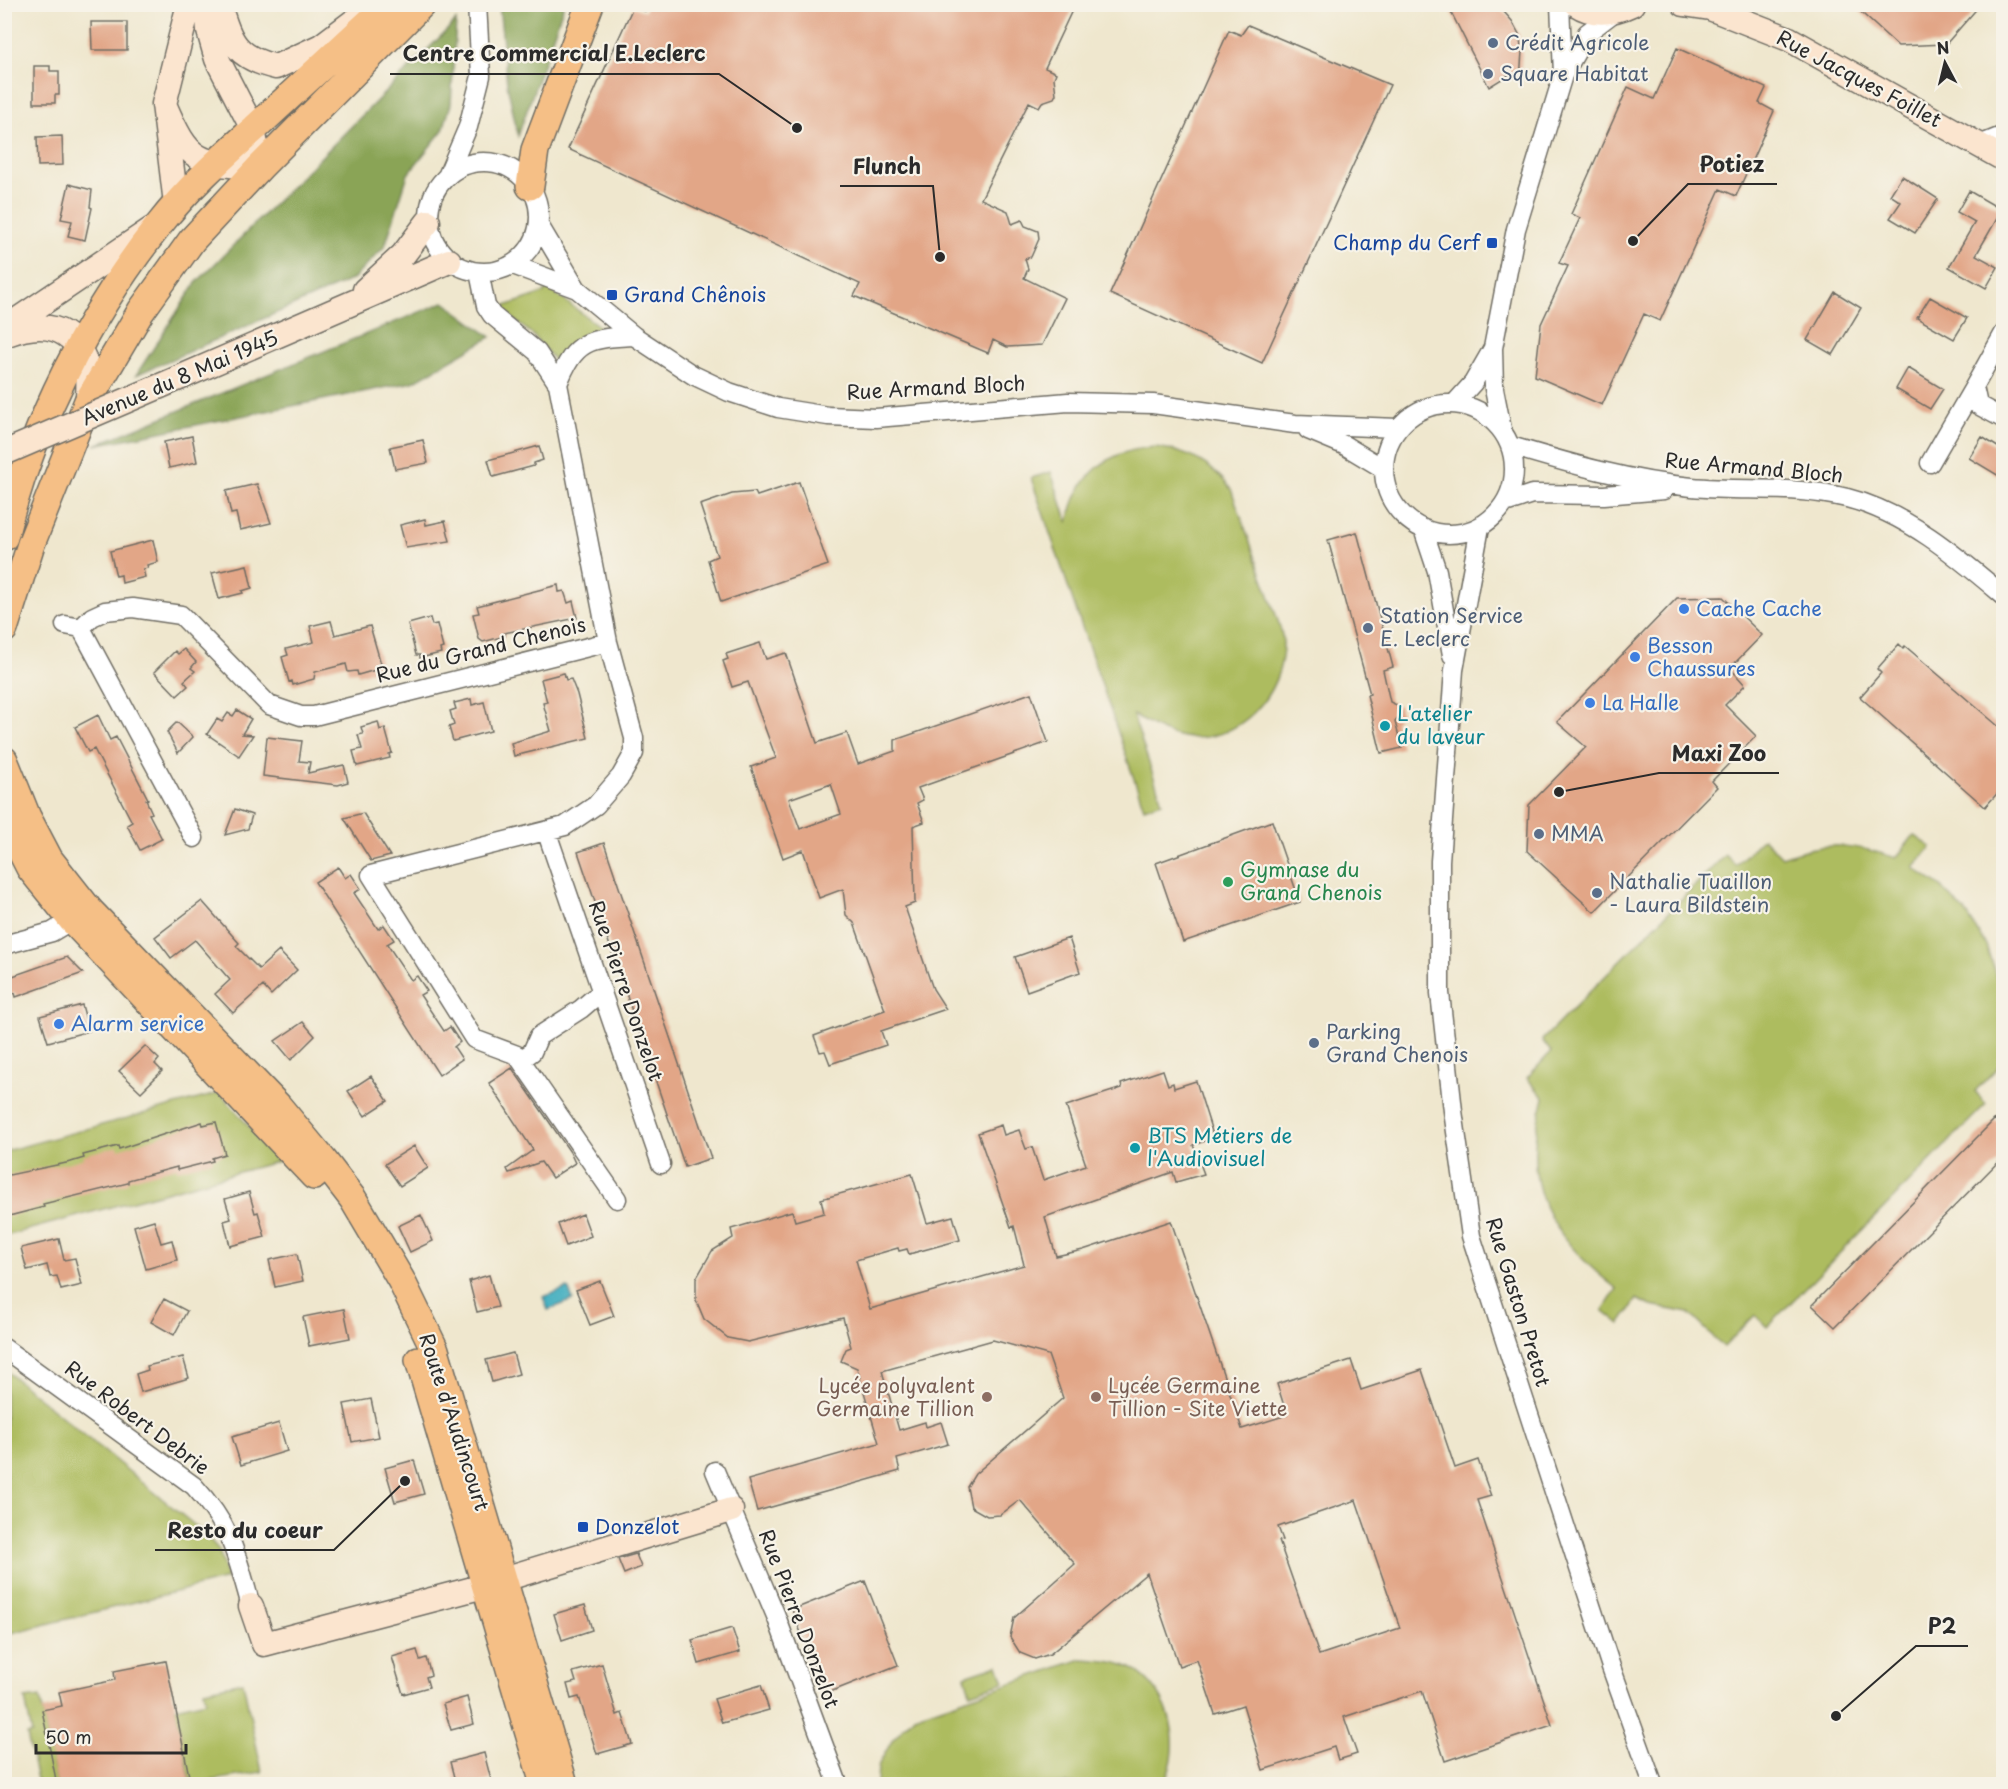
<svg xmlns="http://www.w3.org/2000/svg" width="2008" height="1789" viewBox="0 0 2008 1789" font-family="'Playpen Sans',sans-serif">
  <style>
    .green { fill: #adbc5f; stroke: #6c7445; stroke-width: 1.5 }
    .forest { fill: #8aa456; stroke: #5a6840; stroke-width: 1.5 }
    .water { fill: #40adbf; stroke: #366c75; stroke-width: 1.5 }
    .building { fill: #e2a687; fill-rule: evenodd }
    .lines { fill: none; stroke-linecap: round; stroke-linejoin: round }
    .street-casing { stroke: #706d64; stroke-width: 21 }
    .secondary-casing { stroke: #706d64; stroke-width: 27 }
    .primary-casing { stroke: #706d64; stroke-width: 30 }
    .street { stroke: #fff; stroke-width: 18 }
    .secondary { stroke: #fbe5cf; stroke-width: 24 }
    .primary { stroke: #f5bf86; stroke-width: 27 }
    .secondary-bridge-casing { stroke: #706d64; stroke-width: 27; stroke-linecap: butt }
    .secondary-bridge { stroke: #fbe5cf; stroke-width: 24 }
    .service-dot { fill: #5c6f8a; stroke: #f7f3e8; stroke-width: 2 }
    .transit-dot { fill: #1a4fb4; stroke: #f7f3e8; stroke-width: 2 }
    .shop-dot { fill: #3f7fe0; stroke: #f7f3e8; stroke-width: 2 }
    .culture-dot { fill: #0f9aa8; stroke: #f7f3e8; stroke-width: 2 }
    .leisure-dot { fill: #2e9e5b; stroke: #f7f3e8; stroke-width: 2 }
    .education-dot { fill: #8d6e63; stroke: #f7f3e8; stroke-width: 2 }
    .labels { text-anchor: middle; stroke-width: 4.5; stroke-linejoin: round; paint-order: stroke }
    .service-label { font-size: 20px; fill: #4e5e75; stroke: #f7f3e8; text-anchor: start }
    .street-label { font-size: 20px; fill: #2b2b2b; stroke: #f7f3e8 }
    .transit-label { font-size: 20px; fill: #164399; stroke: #f7f3e8; text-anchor: start }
    .shop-label { font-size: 20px; fill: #366cbe; stroke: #f7f3e8; text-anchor: start }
    .culture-label { font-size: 20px; fill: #0d838f; stroke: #f7f3e8; text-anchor: start }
    .leisure-label { font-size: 20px; fill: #27864d; stroke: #f7f3e8; text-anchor: start }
    .education-label { font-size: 20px; fill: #785e54; stroke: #f7f3e8; text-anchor: end }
    .leader { fill: none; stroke: #2b2b2b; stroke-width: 2 }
    .callout-dot { fill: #2b2b2b; stroke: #f7f3e8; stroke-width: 2 }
    .callout-label { font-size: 21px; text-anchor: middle; font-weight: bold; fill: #2b2b2b; stroke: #f7f3e8; stroke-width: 4.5; stroke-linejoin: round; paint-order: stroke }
  </style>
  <rect width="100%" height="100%" fill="#f7f3e8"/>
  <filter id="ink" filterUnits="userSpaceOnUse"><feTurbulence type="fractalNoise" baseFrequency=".0167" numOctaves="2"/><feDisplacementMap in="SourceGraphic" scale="12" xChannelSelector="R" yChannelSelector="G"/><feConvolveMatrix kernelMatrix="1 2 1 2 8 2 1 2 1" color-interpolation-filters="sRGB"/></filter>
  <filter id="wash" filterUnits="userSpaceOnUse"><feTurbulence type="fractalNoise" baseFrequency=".008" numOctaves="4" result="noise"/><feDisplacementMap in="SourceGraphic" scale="24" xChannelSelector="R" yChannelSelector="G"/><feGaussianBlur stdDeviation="1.35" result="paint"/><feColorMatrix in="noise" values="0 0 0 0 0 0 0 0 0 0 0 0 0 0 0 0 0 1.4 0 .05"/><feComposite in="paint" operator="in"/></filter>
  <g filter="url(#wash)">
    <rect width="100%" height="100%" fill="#efe7ce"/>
    <path class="green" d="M548 288 604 330C582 335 570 343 556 362L532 334 499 308 544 293Z
      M1156 447C1189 452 1211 463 1231 489 1244 525 1257 561 1270 598 1274 611 1282 627 1283 642 1284 694 1239 745 1183 737 1163 734 1150 724 1133 715L1162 802 1144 808 1031 478 1051 472 1068 523C1076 475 1109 449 1156 447Z
      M1914 835 1931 847 1914 868 1940 886 1967 914 1986 945 2003 998V1062L1975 1091 1986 1104 1767 1327 1755 1315 1724 1347 1689 1313 1651 1306 1637 1299 1620 1324 1603 1310 1617 1289C1550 1237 1517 1184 1544 1098L1527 1078 1551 1052 1542 1040 1725 855 1736 865 1763 838 1782 857C1826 841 1852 843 1896 858Z
      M220 1093 279 1161 5 1236V1151Z
      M5 1370 204 1533 219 1550 227 1579 7 1634Z
      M1082 1659C1096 1660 1111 1660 1124 1665 1169 1682 1186 1745 1163 1784H877L878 1766 884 1755 893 1739 914 1716Z
      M998 1665 1004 1682 970 1693 965 1676Z
      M243 1682 262 1772 191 1784 175 1708 206 1701 204 1690Z
      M40 1697 57 1784H38L27 1735 32 1734 25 1699Z"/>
    <path class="forest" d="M499 5H564L518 136 507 84Z
      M456 21 451 104 443 130 408 174 385 246 353 279 136 375 196 283Z
      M444 302 491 337 413 382 95 445Z"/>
    <path class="water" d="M568 1288 573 1300 548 1310 543 1297Z"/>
    <g id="blocks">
      <path class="building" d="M648 4H1075L1045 68 1056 73 1054 78 1056 94 1054 98 1042 102 1039 107 1029 102 981 199 1008 211 1012 224 1022 220 1025 226 1038 231 1039 239 1031 257 1025 259 1028 269 1024 278 1065 298 1042 345 1007 347 993 340 988 353 854 296 860 284 568 149 633 7 645 11Z
        M1466 4H1497L1512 21 1519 34 1522 51 1520 80 1508 75 1489 87 1451 12Z
        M1852 4H1981L1946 44 1898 46Z
        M91 22H127V50H92Z
        M1248 25 1390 85 1262 363 1110 294 1229 30 1241 35Z
        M1677 48 1766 88 1759 103 1774 111 1736 196 1720 189 1660 321 1644 314 1602 405 1535 376 1541 324 1568 266 1559 263 1580 218 1571 214 1628 87 1654 99Z
        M34 66H50V71H59V95H55V103H34Z
        M62 136 63 165 38 166 37 137Z
        M1902 176 1938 199 1915 233 1890 218 1901 202 1890 195Z
        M69 184 92 190 90 207 92 208 85 240 68 236 72 221 61 219Z
        M1969 191 2002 210 1976 255 1998 267 1986 288 1949 267 1975 222 1957 212Z
        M1835 292 1861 308 1833 355 1807 340Z
        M1930 297 1967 318 1954 339 1917 318Z
        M1908 368 1943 389 1930 409 1896 389Z
        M192 436 197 462 169 468 164 442Z
        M1982 437 2004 451V479L1969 458Z
        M423 440 428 463 395 469 390 447Z
        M539 446 543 460 534 463V466L493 477 488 460Z
        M799 482 828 565 721 602 708 560 717 556 700 505 732 494 755 492 757 496Z
        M257 484 271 523 240 530 236 513 231 514 226 491Z
        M425 519 426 525 445 521 450 541 406 548 400 525Z
        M1357 532 1393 667 1383 670 1390 702 1399 706 1401 715 1395 722 1402 748 1381 753 1367 695 1370 694 1328 540Z
        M153 540 158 562 147 565 148 568 143 569 145 577 122 583 121 575 116 576 110 551Z
        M247 565 252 588 242 591 243 593 219 599 212 573Z
        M558 585 559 592 564 591 568 603 573 601 577 618 504 633 505 636 483 642 479 639 473 614 479 613 477 606Z
        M1723 597 1762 635 1730 668 1745 685 1725 705 1756 736 1712 781 1717 787 1594 912 1527 851 1529 805 1586 747 1557 722 1677 598Z
        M430 618 432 625 437 624 443 648 440 649 441 653 420 658V655H416L408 624Z
        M331 621 335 635 370 626 381 664 378 665 379 669 358 675 357 671 348 672 346 664 315 672 314 679 293 685 292 681 289 682 282 657 288 655 286 649 314 642 310 626Z
        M760 643 766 659 786 653 817 743 847 733 858 764 895 751V740L1031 693 1048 742 918 788 923 800 917 803 924 822 913 826 915 903 905 907 933 989 946 1009 881 1031 886 1045 830 1064 825 1051 820 1052 814 1036 885 1010 854 923 846 915 843 889 819 898 803 850 783 858 751 767 776 758 748 682 732 687 723 661 728 659 726 654ZM831 784 841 814 800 829 789 799Z
        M1899 644 1903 648 1905 646 2004 731V786L1985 807 1860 697 1881 673 1877 669Z
        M184 649 196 662 191 668 195 671 184 681 188 686 177 696 154 672 175 651 178 654Z
        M564 673 566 680 571 679 577 694 588 738 514 756 511 743 551 731 543 703 547 702 541 679Z
        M471 699 472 705 484 702 491 731 453 741 449 727 454 725 450 711 456 709 454 703Z
        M237 710 251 719 242 734 253 735 239 756 207 734 217 719 222 722 228 713 233 716Z
        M98 715 110 740 116 737 148 799 146 800 152 813 149 814 162 839 140 850 127 825 132 822 94 749 88 752 75 727Z
        M177 722 193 737 178 753 167 732Z
        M378 722 380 730 385 728 392 753 389 754 390 758 357 766 353 751 362 749 358 735 363 734 361 727Z
        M267 737 302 741 299 761 310 762 308 773 344 765 348 782 338 785 263 776Z
        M235 809 252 815 248 829 225 835Z
        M363 813 390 856 371 861 344 818Z
        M1272 821 1300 902 1183 942 1156 863Z
        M604 843 711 1158 685 1167 578 852Z
        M338 867 345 878 351 874 361 889 354 893 378 929 384 925 394 940 387 944 411 980 417 976 427 991 420 995 444 1031 450 1027 460 1042 454 1047 462 1059 439 1075 315 882Z
        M202 901 239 943 236 946 259 969 279 951 297 970 271 995 263 986 233 1013 215 994 230 980 195 940 171 958 155 937Z
        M1069 938 1080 972 1027 991 1015 957Z
        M67 957 83 973 16 997 15 993 4 996V979Z
        M82 1005 89 1031 48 1042 40 1016Z
        M303 1022 315 1036 291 1060 275 1041Z
        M145 1046 159 1059 155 1064 162 1071 141 1092 119 1071Z
        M512 1068 570 1152 575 1163 552 1178 541 1162 509 1173 507 1169 533 1150 489 1083Z
        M1163 1070 1168 1085 1173 1083 1174 1088 1196 1081 1214 1138 1193 1145 1204 1174 1176 1182 1173 1172 1045 1217 1056 1256 1083 1250 1171 1221 1242 1429 1287 1415 1277 1384 1351 1360 1361 1390 1422 1370 1455 1468 1478 1460 1491 1496 1477 1500 1552 1725 1445 1761 1422 1691 1344 1717 1357 1754 1338 1760 1334 1747 1263 1770 1243 1705 1215 1714 1197 1660 1179 1666 1147 1573 1050 1654 1035 1659 1020 1653 1010 1637 1014 1618 1075 1564 1020 1500 1000 1515 987 1516 971 1507 967 1487 975 1474 1063 1398 1048 1355 993 1340 882 1371 899 1430 925 1422 926 1427 941 1422 948 1444 897 1459 900 1471 757 1511 748 1480 879 1443 857 1368 841 1361 846 1349 851 1347 843 1318 748 1342 728 1338 704 1319 696 1300V1279L712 1251 733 1238 731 1229 792 1211 795 1221 824 1213 821 1199 912 1174 927 1223 953 1216 960 1240 909 1254 907 1249 899 1251 898 1248 856 1260 870 1309 1024 1265 1014 1226 1011 1227 978 1133 1001 1125 1004 1135 1019 1130 1026 1149 1032 1147 1043 1180 1086 1165 1066 1106 1122 1088 1121 1084ZM1356 1500 1400 1628 1319 1655 1279 1541 1283 1540 1278 1527Z
        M371 1076 388 1101 365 1116 348 1091Z
        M2004 1115V1156L1835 1327 1812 1305 1995 1119 1997 1122Z
        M202 1122 203 1125 216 1122 225 1154 212 1158 213 1161 177 1170V1167L128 1180V1183L43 1204 44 1207 9 1216 8 1214 4 1215V1176L71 1162 84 1158 83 1155 118 1146 119 1149Z
        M414 1146 428 1168 400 1186 385 1164Z
        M249 1192 255 1213 258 1212 265 1237 230 1246 224 1221 231 1219 225 1199Z
        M583 1214 591 1236 566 1246 558 1224Z
        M421 1215 433 1241 410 1252 398 1226Z
        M154 1220 161 1243 172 1240 177 1260 146 1269 134 1226Z
        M59 1239 64 1260 75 1258 82 1285 61 1290 57 1276 50 1277 47 1265 27 1270 21 1248Z
        M297 1254 303 1281 275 1287 269 1260Z
        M489 1275 498 1307 477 1312 469 1281Z
        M600 1281 614 1316 590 1325 576 1290Z
        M164 1299 187 1311 174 1335 151 1322Z
        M344 1309 350 1338 309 1346 303 1317Z
        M513 1353 519 1374 492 1382 486 1360Z
        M183 1357 189 1378 141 1392 136 1374 148 1370 147 1366Z
        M371 1399 379 1437 352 1442 344 1404Z
        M279 1423 287 1451 241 1465 232 1437Z
        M414 1460 424 1494 395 1502 385 1468Z
        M636 1554 641 1567 624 1574 618 1559Z
        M865 1581 898 1665 825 1694 792 1610Z
        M585 1605 592 1630 562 1640 554 1614Z
        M732 1628 740 1652 699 1664 692 1640Z
        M417 1650 420 1660 426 1658 431 1675 426 1677 429 1687 403 1694 392 1657Z
        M166 1661 190 1781 173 1785H57L42 1710 62 1706 59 1692 115 1680 114 1671Z
        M602 1664 617 1715 622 1713 632 1744 597 1754 579 1697 571 1699 567 1684 576 1682 573 1672Z
        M761 1685 769 1710 722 1723 714 1699Z
        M467 1697 474 1724 451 1730 443 1704Z
        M484 1753 491 1780 476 1785H456L450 1762Z"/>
    </g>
  </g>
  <g filter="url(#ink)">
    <use href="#blocks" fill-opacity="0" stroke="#706d64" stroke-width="1.5"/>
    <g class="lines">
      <g class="street-casing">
        <path id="street" d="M1560 4 1563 74
          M1979 145 2004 135
          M429 217a55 55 0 1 1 110 0a55 55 0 1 1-110 0Z
          M448 174 468 127 481 76 477 4
          M539 225 577 289
          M513 265 577 289 634 336 693 375 729 392 778 408 828 416 876 418 1068 402 1153 404 1295 424 1398 428
          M479 272 486 306 492 315 537 352 558 384 608 642 634 738V753L621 776 596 805 565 826 371 875 474 1039 517 1055 617 1199
          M2004 333 1974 387 1978 405 2004 419
          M558 384C574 340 590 338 634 336
          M1454 404 1473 383 1492 350
          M1384 469a65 65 0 1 1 130 0a65 65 0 1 1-130 0Z
          M1502 429 1494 389 1493 348 1516 229 1563 75 1587 33 1616 11
          M1308 430 1344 445 1384 469
          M1511 446C1571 464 1630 481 1692 487 1744 492 1795 485 1847 498 1907 513 1958 557 2004 596
          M1930 463 1974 387
          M1505 503 1532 494 1604 495 1664 490
          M1480 527 1454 670 1440 861V993L1453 1111 1471 1236 1611 1667 1653 1784
          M1423 529 1437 571 1452 655
          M65 625 81 628 92 617 105 611 133 608 181 615 269 705 301 716H314L608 642
          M81 628 194 838
          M547 833 661 1164
          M4 945 52 932 72 920
          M521 1060 532 1052 539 1036 581 1009 602 991
          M4 1348 194 1486C232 1528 236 1553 251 1606
          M715 1471 776 1616 838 1784"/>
      </g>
      <g class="secondary-casing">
        <path id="secondary" d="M219 4C229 42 237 58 276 67L321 46 362 15
          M1576 4C1594 16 1613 13 1632 4
          M1684 4 1710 8 1789 39 2004 159
          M164 104C189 163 197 164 260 167L253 129 217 59 209 31 207 4
          M176 204 164 104 189 4
          M365 290 403 255 428 222
          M4 329 152 229
          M7 334C41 321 73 324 86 364 90 374 88 389 88 401
          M179 378 449 261
          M504 1579 731 1510
          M251 1606 264 1644 484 1586"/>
      </g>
      <g class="primary-casing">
        <path id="primary" d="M530 186 535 150 590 4
          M4 537C32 426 88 314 159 225 187 189 221 158 255 128 299 87 344 46 389 4
          M4 629 31 544 88 401 141 311 192 240 260 167 422 4
          M4 760 27 817 49 859 90 911 278 1106 323 1160 353 1199 401 1280 435 1350 564 1784
          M4 817 30 868 72 920 314 1176
          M419 1360 544 1784"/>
      </g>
      <use href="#street" class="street"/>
      <use href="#secondary" class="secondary"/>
      <use href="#primary" class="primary"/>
      <g class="secondary-bridge-casing">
        <path id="secondary-bridge" d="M4 453 179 378"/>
      </g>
      <use href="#secondary-bridge" class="secondary-bridge"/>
    </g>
  </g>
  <g class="service-dot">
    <circle cx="1493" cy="43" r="6"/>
    <circle cx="1488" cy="74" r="6"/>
    <circle cx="1368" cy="628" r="6"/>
    <circle cx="1539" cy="834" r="6"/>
    <circle cx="1597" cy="893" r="6"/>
    <circle cx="1314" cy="1043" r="6"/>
  </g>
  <g class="transit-dot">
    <rect x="1486" y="237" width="12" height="12" rx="3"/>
    <rect x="606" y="289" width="12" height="12" rx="3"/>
    <rect x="577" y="1521" width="12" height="12" rx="3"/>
  </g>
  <g class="shop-dot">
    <circle cx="1684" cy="609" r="6"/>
    <circle cx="1635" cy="657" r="6"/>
    <circle cx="1590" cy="703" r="6"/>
    <circle cx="59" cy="1024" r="6"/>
  </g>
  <g class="culture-dot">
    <circle cx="1385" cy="726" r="6"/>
    <circle cx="1135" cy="1148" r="6"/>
  </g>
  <circle class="leisure-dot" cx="1228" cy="882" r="6"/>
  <g class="education-dot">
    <circle cx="987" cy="1397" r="6"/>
    <circle cx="1096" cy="1397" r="6"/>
  </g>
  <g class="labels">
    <g class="service-label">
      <text x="1505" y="50">Crédit Agricole</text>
      <text x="1500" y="81">Square Habitat</text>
      <text x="1380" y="623">Station Service<tspan x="1380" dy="23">E. Leclerc</tspan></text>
      <text x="1551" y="841">MMA</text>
      <text x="1609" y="889">Nathalie Tuaillon<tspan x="1609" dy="23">- Laura Bildstein</tspan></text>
      <text x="1326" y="1039">Parking<tspan x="1326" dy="23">Grand Chenois</tspan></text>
    </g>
    <g class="street-label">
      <text transform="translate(1859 79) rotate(28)" y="7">Rue Jacques Foillet</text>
      <text transform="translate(180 378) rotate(-23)" y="7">Avenue du 8 Mai 1945</text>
      <text transform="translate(936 388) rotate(-3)" y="7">Rue Armand Bloch</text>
      <text transform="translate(1754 468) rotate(5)" y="7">Rue Armand Bloch</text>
      <text transform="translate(481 650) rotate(-14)" y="7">Rue du Grand Chenois</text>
      <text transform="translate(626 991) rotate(71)" y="7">Rue Pierre Donzelot</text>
      <text transform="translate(1518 1302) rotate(73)" y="7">Rue Gaston Pretot</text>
      <text transform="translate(137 1418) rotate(37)" y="7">Rue Robert Debrie</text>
      <text transform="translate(454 1422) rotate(72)" y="7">Route d'Audincourt</text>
      <text transform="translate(799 1619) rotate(69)" y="7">Rue Pierre Donzelot</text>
    </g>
    <g class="transit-label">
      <text x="1480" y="250" text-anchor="end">Champ du Cerf</text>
      <text x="624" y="302">Grand Chênois</text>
      <text x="595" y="1534">Donzelot</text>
    </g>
    <g class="shop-label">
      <text x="1696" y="616">Cache Cache</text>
      <text x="1647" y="653">Besson<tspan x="1647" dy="23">Chaussures</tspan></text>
      <text x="1602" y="710">La Halle</text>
      <text x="71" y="1031">Alarm service</text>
    </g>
    <g class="culture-label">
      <text x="1397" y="721">L'atelier<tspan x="1397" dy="23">du laveur</tspan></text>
      <text x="1147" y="1143">BTS Métiers de<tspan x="1147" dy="23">l'Audiovisuel</tspan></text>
    </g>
    <g class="leisure-label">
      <text x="1240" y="877">Gymnase du<tspan x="1240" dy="23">Grand Chenois</tspan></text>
    </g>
    <g class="education-label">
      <text x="975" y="1393">Lycée polyvalent<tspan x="975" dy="23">Germaine Tillion</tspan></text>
      <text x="1108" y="1393" text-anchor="start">Lycée Germaine<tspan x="1108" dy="23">Tillion - Site Viette</tspan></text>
    </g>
  </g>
  <path class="leader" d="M797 128L719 74H390M1633 241L1688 184H1777M940 257L933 186H840M1559 792L1659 773H1779M405 1481L334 1550H155M1836 1716L1916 1646H1968"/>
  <g class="callout-dot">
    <circle cx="797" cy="128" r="6"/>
    <circle cx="1633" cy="241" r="6"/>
    <circle cx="940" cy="257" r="6"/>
    <circle cx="1559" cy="792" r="6"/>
    <circle cx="405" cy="1481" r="6"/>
    <circle cx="1836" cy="1716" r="6"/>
  </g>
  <g class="callout-label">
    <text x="554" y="61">Centre Commercial E.Leclerc</text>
    <text x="1732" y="172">Potiez</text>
    <text x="887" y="174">Flunch</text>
    <text x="1719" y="761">Maxi Zoo</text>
    <text x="245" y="1538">Resto du coeur</text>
    <text x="1942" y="1634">P2</text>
  </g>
  <rect width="2008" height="1789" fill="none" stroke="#f7f3e8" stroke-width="24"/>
  <g transform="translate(1945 63) rotate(353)" stroke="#f7f3e8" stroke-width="4.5" paint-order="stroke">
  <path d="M0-4.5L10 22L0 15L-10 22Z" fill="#2b2b2b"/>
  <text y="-9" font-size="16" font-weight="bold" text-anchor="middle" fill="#2b2b2b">N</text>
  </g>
  <path d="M36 1744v9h150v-9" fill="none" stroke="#2b2b2b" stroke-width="3"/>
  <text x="45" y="1744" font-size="18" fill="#2b2b2b" stroke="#f7f3e8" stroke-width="4.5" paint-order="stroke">50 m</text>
</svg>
